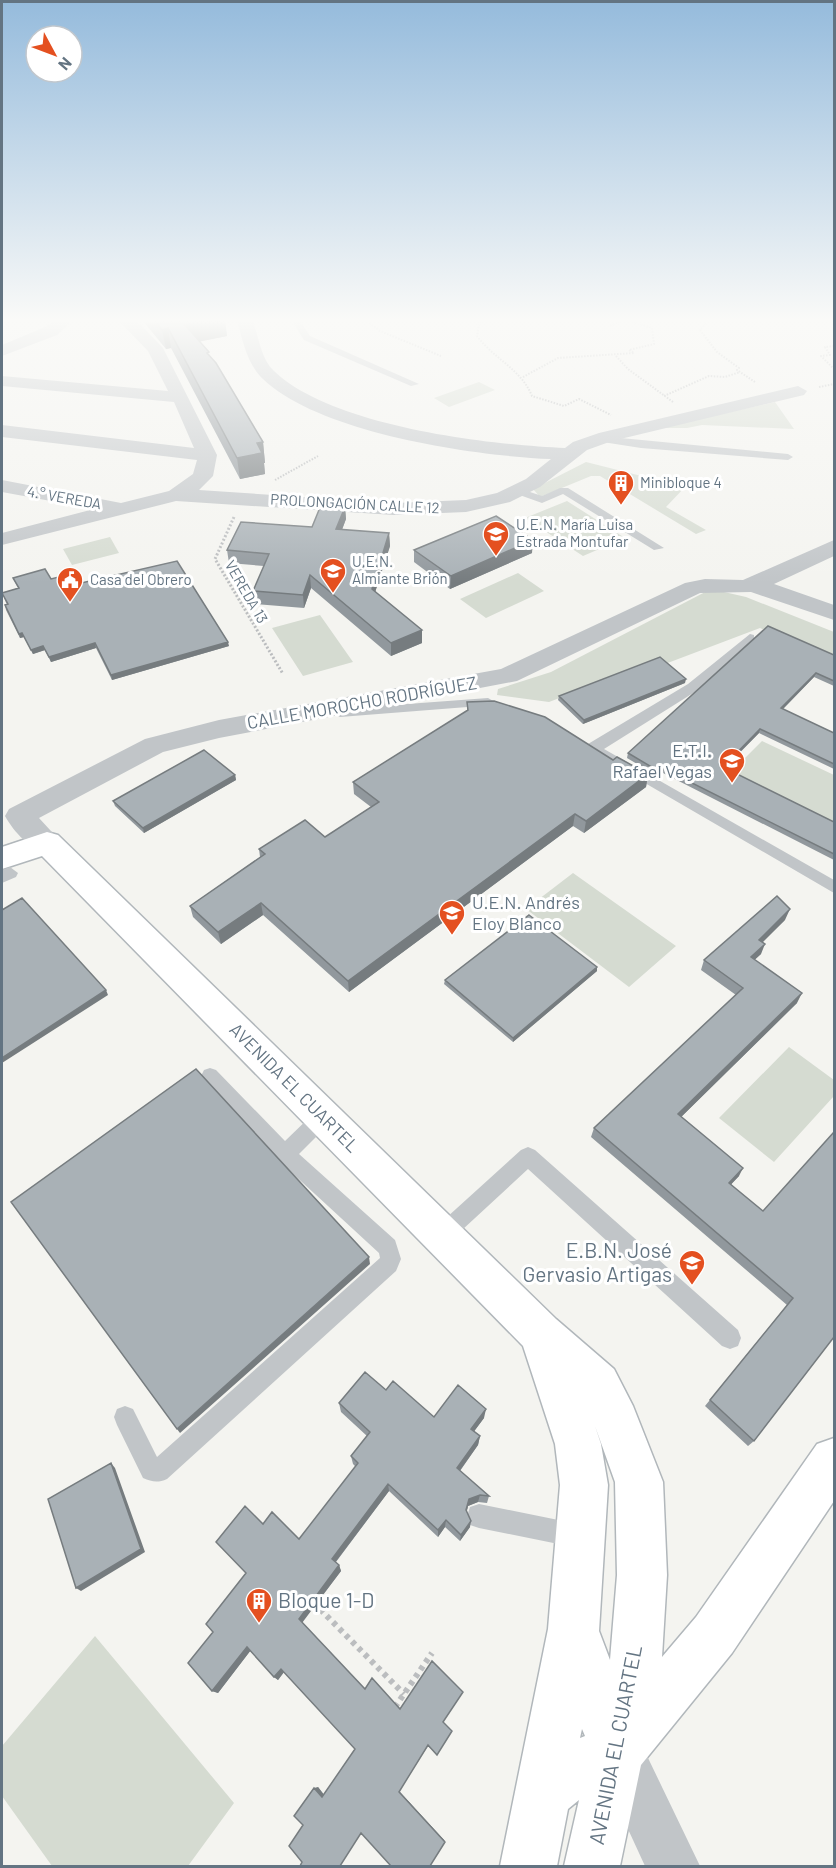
<svg xmlns="http://www.w3.org/2000/svg" width="836" height="1868" viewBox="0 0 836 1868" font-family="Barlow,sans-serif">
  <style>
    .green { fill: #d5dbd1 }
    .lines { fill: none; stroke-linecap: round; stroke-linejoin: round }
    .secondary-casing { stroke: #b1b7bb; stroke-width: 3 }
    .path-far2 { stroke: #bbbdbf; stroke-width: 2; stroke-dasharray: 1.5 1.5; stroke-linecap: butt }
    .path-far1 { stroke: #bbbdbf; stroke-width: 3; stroke-dasharray: 2 2; stroke-linecap: butt }
    .path { stroke: #bbbdbf; stroke-width: 6; stroke-dasharray: 4.5 4.5; stroke-linecap: butt }
    .lane { fill: #c1c5c8; fill-rule: evenodd }
    .street { fill: #c1c5c8; fill-rule: evenodd }
    .secondary { fill: #fff; fill-rule: evenodd }
    .wall { fill: #91989d }
    .shaded-wall { fill: #767c7f }
    .building { fill: #a9b1b6; stroke: #767c7f; stroke-width: 1.5 }
    .labels { text-anchor: middle; stroke-width: 6; stroke-linejoin: round; paint-order: stroke }
    .far-poi-label { font-size: 15px; fill: #637482; stroke: #fff; text-anchor: start }
    .far-street-label { font-size: 15px; fill: #637482; stroke: #fff }
    .street-label { font-size: 18px; fill: #637482; stroke: #fff }
    .poi-label { font-size: 18px; fill: #637482; stroke: #fff; text-anchor: end }
    .near-poi-label { font-size: 21px; fill: #637482; stroke: #fff; text-anchor: end }
    .near-street-label { font-size: 21px; fill: #637482; stroke: #fff }
  </style>
  <rect width="100%" height="100%" fill="#f4f4f0"/>
  <path class="green" d="M479 382 495 390 449 407 434 398Z
    M775 402 794 429 702 425 687 428H659Z
    M586 462 685 487 666 507 706 530 696 534 600 476H591L540 497 533 489Z
    M567 501 625 538 583 556 525 518Z
    M110 537 119 553 72 565 63 549Z
    M518 573 544 591 486 618 460 599Z
    M711 589 746 597 834 632V654L807 648 760 628 665 664 659 660 549 702 497 695 498 689 551 672Z
    M320 615 353 662 303 676 272 628Z
    M762 741 834 775V822L732 771Z
    M573 873 676 946 629 987 526 909Z
    M789 1047 834 1080V1096L774 1162 719 1118Z
    M95 1636 234 1803 188 1866H52L2 1796V1746Z"/>
  <g class="lines">
    <g class="secondary-casing">
      <path id="secondary" d="M47 832 58 835 556 1319 614 1369 633 1406 663 1482 667 1575 662 1657 696 1617 817 1444 834 1438V1501L732 1653 641 1765 620 1866H564L579 1800 568 1809 557 1866H500L548 1629 560 1485 555 1444 523 1346 42 856 2 869V847ZM595 1426 615 1482 617 1575 610 1660 599 1631 608 1485 601 1444ZM582 1729 585 1736 580 1738Z"/>
    </g>
    <path class="path-far2" d="M367 321 380 331 441 356
      M480 321 477 336C494 359 521 369 532 396L564 406 579 399 611 415
      M708 321 700 330 717 352 739 368 737 370 755 382
      M610 326 620 321
      M834 346 825 347 830 355 821 356 834 369
      M616 356 628 369 673 402
      M523 377 558 358 634 353 629 350 654 344 652 328 634 323 636 321
      M819 387 834 384
      M664 396 709 376 725 377 740 372
      M275 480 318 456"/>
    <path class="path-far1" d="M234 517 215 559 283 674"/>
    <path class="path" d="M314 1603 404 1694
      M395 1707 432 1653"/>
    <path class="lane" d="M292 321H300L310 336 419 384 411 386 304 340Z
      M600 436 788 454 793 457 788 460 641 448 596 441 595 439Z
      M518 488 542 496 560 488H568L664 548 654 550 563 494 542 503 514 493V489Z
      M750 634 754 635V641L698 690 604 749 834 880V893L583 747 688 684Z
      M488 698 495 702 493 705 340 717 333 713 340 709Z
      M10 867 18 873 16 877 2 883V870Z
      M210 1068 216 1070 285 1141 315 1112 322 1110 329 1112 331 1118 329 1124 299 1154 395 1240 401 1259 396 1271 167 1479C158 1483 152 1482 143 1478L117 1425 114 1417 117 1409 125 1406 133 1409 157 1457 380 1258 379 1253 278 1160 204 1082 201 1076 204 1070Z
      M528 1147 535 1150 738 1330 741 1338 738 1346 730 1349 722 1346 528 1169 449 1242 442 1245 435 1242 432 1235 435 1228 521 1150Z
      M479 1504 578 1524 587 1527 590 1536 587 1545 578 1548 479 1528 470 1525 467 1516 470 1507Z"/>
    <path class="street" d="M53 321H72L57 335 2 356V345L45 327Z
      M119 321H137L163 348 217 455 213 476 199 490 394 503 466 500 497 493 526 479 551 459C474 456 319 433 263 379 247 364 243 341 237 321H253C259 338 261 359 274 371 331 426 488 445 565 448L573 442 599 433 798 386 807 391 804 395 612 441 587 450 540 487 510 502 466 512 394 515 176 501 2 545V533L94 509 2 492V480L121 503 169 491 193 474 197 460 2 437V425L194 448 174 402 2 386V376L168 391 148 351Z
      M834 540V556L774 584 834 605V620L751 592 700 593 517 681 219 738 163 752 39 818 62 843 57 850C36 857 15 834 5 816L9 809 145 739 219 720 501 669 685 583 705 579 743 580Z
      M618 1725 636 1733 700 1866H645L592 1751 600 1733Z"/>
    <use href="#secondary" class="secondary"/>
  </g>
  <path class="wall" d="M143 321H225L227 336 200 341 210 356 263 442 265 463H264L265 474 240 479 171 348 166 349Z
    M345 507 346 519 342 530 389 533 390 546 375 592 422 643 391 656 311 588 304 608 255 604 253 591 264 566 229 563 227 550 312 527Z
    M414 550 532 553 450 589 414 562Z
    M13 578 51 579 77 584 229 646 112 680 96 648 51 662 45 650 33 654 24 637 20 638 6 610 5 605H7L2 593 18 588Z
    M834 655V686L814 677 783 709 834 733V769L759 733 725 768 834 822V860L663 773 659 777 627 758 628 753Z
    M685 683 583 724 558 700 559 696Z
    M467 702 648 774 646 787 584 833 573 826 349 992 263 915 221 944 193 917 190 906 260 857 259 849 325 837 371 807 354 794 353 782 467 711Z
    M235 775 236 780 144 833 115 806 113 801Z
    M785 920 762 942 761 954 754 960 797 1003 681 1117 739 1176 731 1184 834 1337 754 1441 748 1446 705 1406 787 1305 591 1137 594 1128 736 995 701 970 704 960Z
    M597 967V971L513 1042 444 984 445 980Z
    M386 1390 434 1417 484 1418 474 1431 480 1436 478 1445 460 1471 489 1496 487 1503 478 1502 468 1506 467 1511 470 1527 460 1541 445 1527 438 1537 389 1491 336 1562 339 1565 341 1571 302 1622 365 1689 400 1709 443 1722 437 1755 428 1746 399 1791 444 1840 445 1842 362 1833 302 1862 303 1825 318 1787 324 1795 355 1749 284 1672 278 1680 274 1677 250 1651 218 1693 212 1691 213 1632 246 1573 263 1524 299 1539 356 1467 353 1464 351 1456 367 1436 341 1412 339 1403Z"/>
  <path class="shaded-wall" d="M202 321H225L227 336 188 344 185 325Z
    M168 328 171 348 166 349 162 330Z
    M263 442 265 463H264L265 474 240 479 237 458 257 443Z
    M345 507 346 519 337 542 336 529Z
    M389 533 390 546 372 602V589Z
    M533 540 532 553 450 589 451 576Z
    M310 575 311 588 304 608 303 595Z
    M422 630V643L391 656V643Z
    M22 633 24 637 20 638 19 634Z
    M228 642 229 646 112 680 111 675Z
    M95 643 96 648 51 662 49 657Z
    M43 646 45 650 33 654 31 650Z
    M816 673 814 677 779 713 781 708Z
    M686 679 685 683 583 724 584 720Z
    M760 729 759 733 721 771 723 767Z
    M664 769 663 773 659 777 660 772Z
    M648 774 646 787 584 833 586 821Z
    M235 775 236 780 144 833 143 828Z
    M575 814 573 826 349 992 348 981Z
    M261 903 263 915 221 944 218 932Z
    M790 909 785 920 755 950 759 940Z
    M765 944 761 954 747 967 751 957Z
    M597 967V971L513 1042V1038Z
    M106 990 108 995 2 1063V1058Z
    M802 993 797 1003 675 1123 678 1114Z
    M743 1168 739 1176 725 1191 729 1183Z
    M369 1257 370 1264 180 1433 177 1429Z
    M486 1409 484 1418 470 1437 471 1429Z
    M480 1436 478 1445 456 1476 457 1468Z
    M111 1463 115 1468 145 1552 81 1591 76 1588Z
    M388 1484 389 1491 334 1564 332 1559Z
    M480 1495 478 1502 468 1506 465 1517 469 1499Z
    M446 1520 445 1527 438 1537V1530Z
    M471 1521 470 1527 460 1541 461 1535Z
    M339 1565 341 1571 302 1623 299 1619Z
    M247 1647 251 1650 218 1693 212 1691Z
    M281 1669 284 1672 278 1680 274 1677Z
    M318 1787 325 1796 322 1797 314 1788Z
    M399 1791 444 1840 445 1842 399 1792Z"/>
  <path class="building" d="M155 321H202L185 325 209 352 207 353 216 363 263 442 257 443 262 453 237 458 168 328 162 330Z
    M321 505 345 507 336 529 389 533 372 589 422 630 391 643 310 575 303 595 253 591 269 554 227 550 241 522 312 527Z
    M496 516 533 540 451 576 414 550Z
    M177 561 228 642 111 675 95 643 49 657 43 646 31 650 22 633 19 634 5 605 8 604 2 593 19 588 13 578 45 569 51 579 71 574 77 584Z
    M768 626 834 655V681L816 673 781 708 834 733V764L760 729 723 767 834 822V854L664 769 660 772 628 753Z
    M660 657 686 679 584 720 559 696Z
    M494 701 545 717 613 760 617 757 648 774 586 821 575 814 348 981 261 903 218 932 190 906 265 854 259 849 305 820 325 837 379 802 353 782 468 710 467 702Z
    M204 750 235 775 143 828 113 801Z
    M777 896 790 909 759 940 765 944 751 957 802 993 678 1114 743 1168 729 1183 763 1211 834 1132V1337L754 1441 710 1400 793 1298 594 1128 743 988 704 960Z
    M22 898 106 990 2 1058V910Z
    M529 915 597 967 513 1038 445 980Z
    M196 1069 369 1257 177 1429 11 1202Z
    M365 1372 386 1390 393 1381 434 1417 458 1385 486 1409 471 1429 480 1436 457 1468 489 1496 480 1495 469 1499 466 1510 471 1521 461 1535 446 1520 438 1530 388 1484 332 1559 339 1565 299 1619 365 1689 372 1678 400 1709 432 1661 463 1692 443 1722 452 1731 437 1755 428 1745 399 1792 445 1842 430 1866H391L361 1833 340 1866H300L302 1862 289 1846 303 1825 294 1816 314 1788 322 1797 355 1749 281 1669 274 1677 247 1647 212 1691 188 1663 213 1632 206 1624 246 1573 216 1542 245 1506 263 1524 272 1512 299 1539 358 1463 351 1456 370 1432 339 1403Z
    M111 1463 141 1549 76 1588 48 1499Z"/>
  <linearGradient id="sky" x2="0" y2="1"><stop stop-color="#95bbdc"/><stop offset="0.55" stop-color="#fafaf8"/><stop offset="1" stop-color="#fafaf8" stop-opacity="0"/></linearGradient>
  <rect width="836" height="583" fill="url(#sky)"/>
  <defs>
    <g id="building-pin" transform="scale(1.35)"><path d="M0 17L-7.5 6A9.5 9.5 0 1 1 7.5 6Z" fill="#e45020" stroke="#fff"/><path d="M-4-6H4V6H1V3H-1V6H-4ZM-2.5-4.3h1.7v1.8h-1.7ZM.8-4.3h1.7v1.8H.8ZM-2.5-1h1.7V.8h-1.7ZM.8-1h1.7V.8H.8Z" fill="#fff"/></g>
    <g id="school-pin" transform="scale(1.35)"><path d="M0 17L-7.5 6A9.5 9.5 0 1 1 7.5 6Z" fill="#e45020" stroke="#fff"/><path d="M0-5L7-2L0 1L-7-2ZM-4 1L0 2.5L4 1V4Q0 6-4 4Z" fill="#fff"/></g>
    <g id="civic-pin" transform="scale(1.35)"><path d="M0 17L-7.5 6A9.5 9.5 0 1 1 7.5 6Z" fill="#e45020" stroke="#fff"/><path d="M-.6-6.5H3V-4.5H.6V-3L4-1V1h2V6H-6V1h2V-1L-.6-3ZM-1.2 2.5V6h2.4V2.5Z" fill="#fff"/></g>
  </defs>
  <g fill-rule="evenodd">
    <use href="#building-pin" x="621" y="483"/>
    <use href="#school-pin" x="496" y="534"/>
    <use href="#school-pin" x="333" y="571"/>
    <use href="#civic-pin" x="70" y="580"/>
    <use href="#school-pin" x="732" y="761"/>
    <use href="#school-pin" x="452" y="913"/>
    <use href="#school-pin" x="692" y="1263"/>
    <use href="#building-pin" x="259" y="1601"/>
  </g>
  <g class="labels">
    <g class="far-poi-label">
      <text x="640" y="488">Minibloque 4</text>
      <text x="516" y="530">U.E.N. María Luisa<tspan x="516" dy="17">Estrada Montufar</tspan></text>
      <text x="352" y="567">U.E.N.<tspan x="352" dy="17">Almiante Brión</tspan></text>
      <text x="90" y="585">Casa del Obrero</text>
    </g>
    <g class="far-street-label">
      <text transform="translate(64 498) rotate(10)" y="5">4.° VEREDA</text>
      <text transform="translate(355 504) rotate(3)" y="5">PROLONGACIÓN CALLE 12</text>
      <text transform="translate(246 592) rotate(60)" y="5">VEREDA 13</text>
    </g>
    <g class="street-label">
      <text transform="translate(362 703) rotate(-10)" y="6">CALLE MOROCHO RODRÍGUEZ</text>
      <text transform="translate(294 1088) rotate(45)" y="6">AVENIDA EL CUARTEL</text>
    </g>
    <g class="poi-label">
      <text x="712" y="757">E.T.I.<tspan x="712" dy="21">Rafael Vegas</tspan></text>
      <text x="472" y="909" text-anchor="start">U.E.N. Andrés<tspan x="472" dy="21">Eloy Blanco</tspan></text>
    </g>
    <g class="near-poi-label">
      <text x="672" y="1258">E.B.N. José<tspan x="672" dy="24">Gervasio Artigas</tspan></text>
      <text x="278" y="1608" text-anchor="start">Bloque 1-D</text>
    </g>
    <g class="near-street-label">
      <text transform="translate(616 1745) rotate(-79)" y="7">AVENIDA EL CUARTEL</text>
    </g>
  </g>
  <rect width="836" height="1868" fill="none" stroke="#637482" stroke-width="6"/>
  <g transform="translate(54 54) rotate(131)"><circle r="28" fill="#ffffff" stroke="#c1c7cd" stroke-width="1.5"/>
  <path d="M0-4.5L10 22L0 15L-10 22Z" fill="#e45020"/>
  <text y="-9" font-size="16" font-weight="bold" text-anchor="middle" fill="#637482">N</text>
  </g>
</svg>
